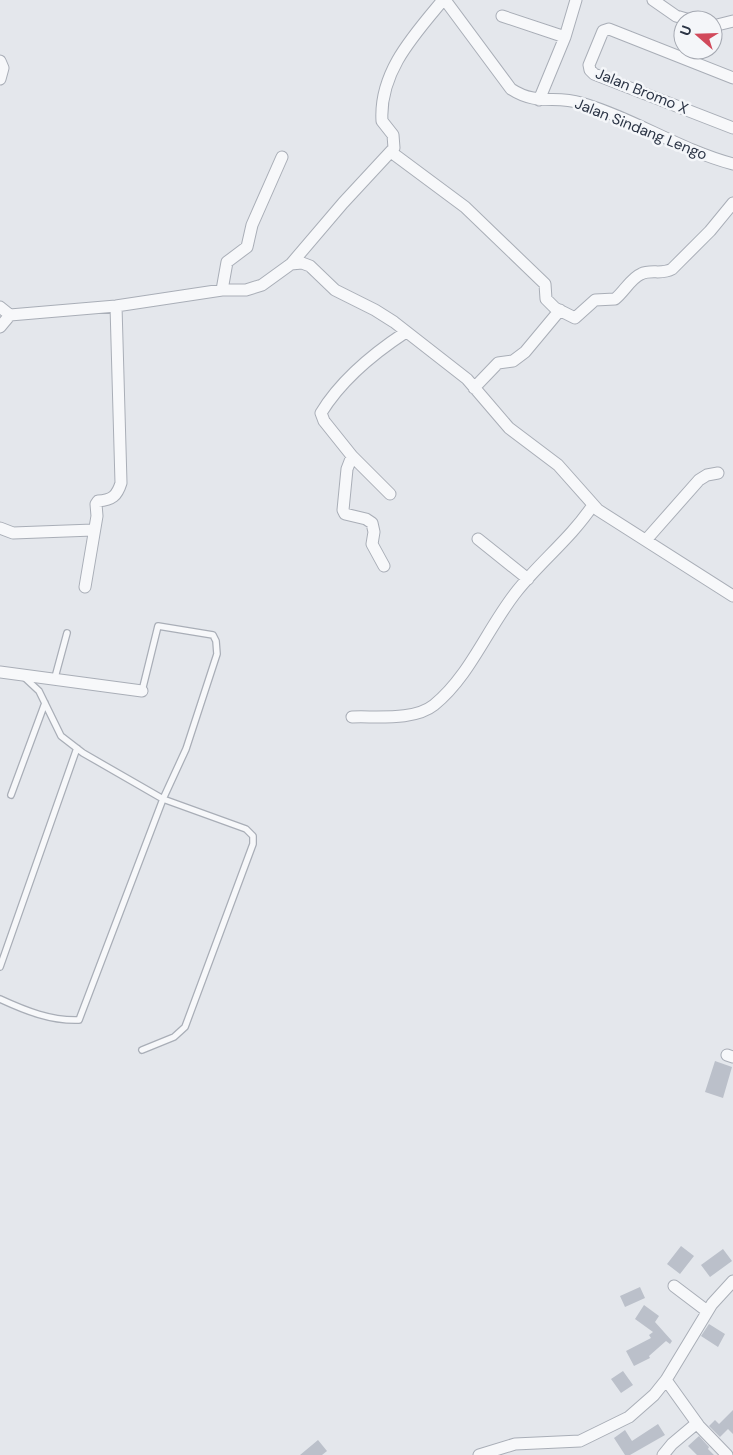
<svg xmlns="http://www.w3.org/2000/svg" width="733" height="1455" viewBox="0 0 733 1455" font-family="'DM Sans',sans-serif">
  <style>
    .building { fill: #bbc0ca }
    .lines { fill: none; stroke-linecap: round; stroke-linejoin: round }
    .service-casing { stroke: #a9aeb7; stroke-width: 8 }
    .minor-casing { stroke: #a9aeb7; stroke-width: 13 }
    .service { stroke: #f7f8fa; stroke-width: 5.5 }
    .minor { stroke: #f7f8fa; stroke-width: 11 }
    .labels { text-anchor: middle; stroke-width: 5; stroke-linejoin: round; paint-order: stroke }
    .street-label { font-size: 15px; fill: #2b3445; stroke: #f4f6f9 }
  </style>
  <rect width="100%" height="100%" fill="#e4e7ec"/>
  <path class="building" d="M715 1061 732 1067 723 1098 705 1092Z
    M681 1246 694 1256 680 1274 667 1264Z
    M723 1249 732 1261 710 1277 701 1265Z
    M640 1287 645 1298 625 1307 620 1296Z
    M644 1305 659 1316 655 1322 672 1341 670 1344 666 1341 649 1356 650 1358 634 1366 626 1351 651 1338 649 1335 653 1332 635 1319Z
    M709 1324 725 1334 718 1347 701 1336Z
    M623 1371 633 1385 621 1393 611 1379Z
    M733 1410V1434L728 1429 720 1437 709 1426 715 1420 719 1424Z
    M658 1424 665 1435 630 1455H625L614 1438 625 1430 632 1441Z
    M699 1436 709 1447 708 1449 714 1455H697L688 1446Z
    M318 1440 327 1451 322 1455H300Z"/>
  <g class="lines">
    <g class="service-casing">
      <path id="service" d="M24 677 39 691 61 736 83 753 163 799 246 829 253 836V844L185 1027 174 1037 142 1050
        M54 681 67 633
        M11 795 45 703
        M0 967 77 748
        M0 999C26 1011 51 1021 79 1020L163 799 186 749 217 654 216 641 213 635 158 626 142 691"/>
    </g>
    <g class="minor-casing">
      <path id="minor" d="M445 0 511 89C537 106 555 95 581 103 633 118 680 150 733 164
        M653 0 676 16 690 20
        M502 16 565 37
        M713 26 733 21
        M0 61 3 68 0 79
        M733 78 609 29 603 31 589 65 590 70 594 74 733 128
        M539 100 565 37 576 0
        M391 152 465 207 545 284 546 299 555 308 575 318 595 300 615 299C624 292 631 278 641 274 651 269 662 275 672 269L710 231 733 203
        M291 264 302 263 310 266 335 290 375 310 394 322 467 379 509 428 558 465 598 510 733 596
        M222 290 227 262 247 247 252 225 282 157
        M0 307 10 315
        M0 327 10 315 116 306 222 290H246L262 285 291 264 343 203 394 148 393 135 382 121C379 72 414 35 443 0
        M474 388 498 363 513 361 525 352 560 310
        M352 456 390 494
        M0 528 13 533 93 530
        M478 539 528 579
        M646 540 699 480 707 475 718 473
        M384 566 372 544 374 532 372 523 366 519 345 514 343 510 347 469 352 456 324 421 321 413C341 380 374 353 406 332
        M85 587 97 516 96 504 98 501C112 500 117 496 121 483L116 306
        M0 672 142 691
        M352 717C376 716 414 721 434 705 470 676 488 627 517 591 541 561 571 538 593 505
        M727 1055 733 1057
        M674 1286 707 1311
        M666 1380 699 1426 727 1455
        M479 1455 515 1444 580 1441 629 1417 654 1395 666 1380 712 1304 733 1281
        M663 1455 672 1444 697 1423"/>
    </g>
    <use href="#service" class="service"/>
    <use href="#minor" class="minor"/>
  </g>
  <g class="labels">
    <g class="street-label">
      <text transform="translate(642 91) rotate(22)" y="5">Jalan Bromo X</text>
      <text transform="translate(641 129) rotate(22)" y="5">Jalan Sindang Lengo</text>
    </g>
  </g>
  <g transform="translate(698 35) rotate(290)"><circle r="24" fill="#f4f6f9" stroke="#a4a8b1"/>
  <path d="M0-4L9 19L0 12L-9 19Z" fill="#d1495b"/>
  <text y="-8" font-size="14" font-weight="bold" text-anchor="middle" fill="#2b3445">U</text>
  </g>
</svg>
